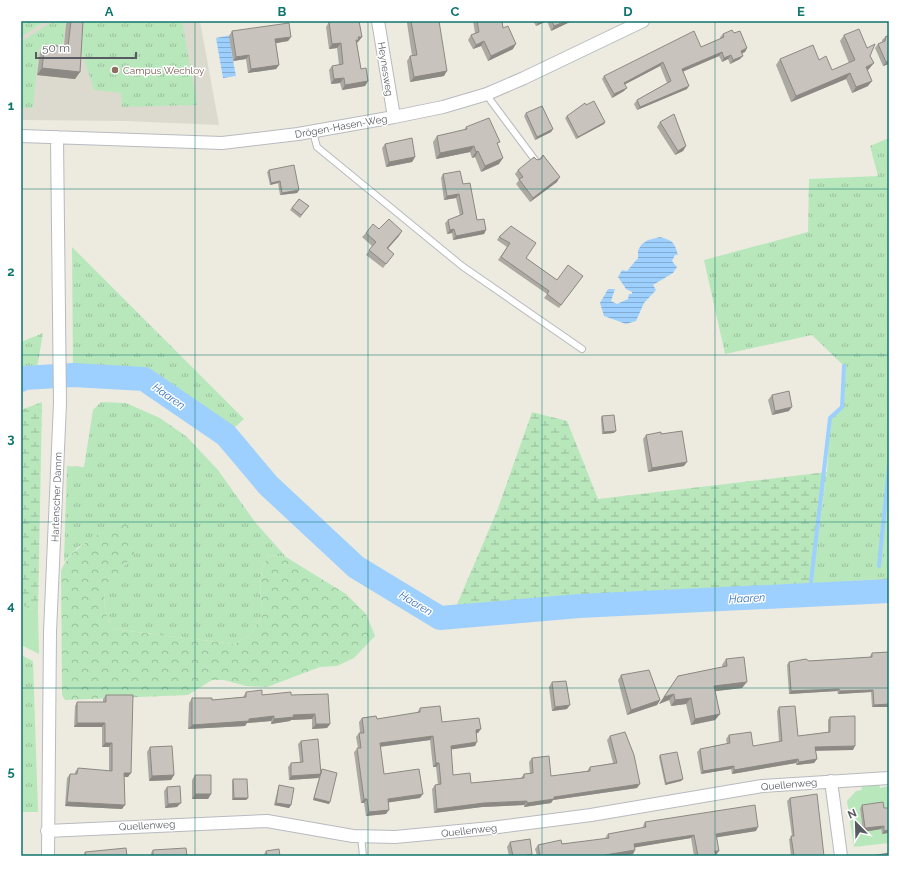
<svg xmlns="http://www.w3.org/2000/svg" width="910" height="877" viewBox="0 0 910 877" font-family="Raleway,sans-serif">
  <style>
    .education { fill: #dcdace }
    .grass { fill: url(#grass-tufts) }
    .forest { fill: url(#forest-crowns) }
    .wetland { fill: url(#wetland-marsh) }
    .green { fill: #b9e7bc }
    .water { fill: url(#water-rules) }
    .lines { fill: none; stroke-linecap: round; stroke-linejoin: round }
    .stream { stroke: #9dd0ff; stroke-width: 4 }
    .river { stroke: #9dd0ff; stroke-width: 24 }
    .lane-casing { stroke: #b8bac0; stroke-width: 8 }
    .street-casing { stroke: #b8bac0; stroke-width: 14 }
    .lane { stroke: #fff; stroke-width: 6 }
    .street { stroke: #fff; stroke-width: 12 }
    .wall { fill: #aca9a3 }
    .shaded-wall { fill: #8c8984 }
    .building { fill: #c8c4bd; stroke: #8c8984 }
    .grid { fill: none; stroke: #0f766e; stroke-width: 1; stroke-opacity: 0.55 }
    .education-dot { fill: #8d6e63; stroke: #fff; stroke-width: 1.5 }
    .labels { text-anchor: middle; stroke-width: 3; stroke-linejoin: round; paint-order: stroke }
    .street-label { font-size: 10px; fill: #585c62; stroke: #fff }
    .education-label { font-size: 10px; fill: #785e54; stroke: #fff; text-anchor: start }
    .water-label { font-size: 11px; font-style: italic; fill: #3673c2; stroke: #fff }
    .neatline { fill: none; stroke: #0f766e; stroke-width: 1.5 }
    .grid-label { font-size: 13px; text-anchor: middle; font-weight: bold; fill: #0f766e }
  </style>
  <defs>
    <pattern id="grass-tufts" width="24" height="20" patternUnits="userSpaceOnUse"><rect width="24" height="20" fill="#b9e7bc"/><path d="M3 7l-1-3M5 7V3M7 7l1-3M15 17l-1-3M17 17v-4M19 17l1-3" fill="none" stroke="#99be9c"/></pattern>
    <pattern id="forest-crowns" width="20" height="18" patternUnits="userSpaceOnUse"><rect width="20" height="18" fill="#b9e7bc"/><path d="M2 6a3 3 0 1 1 6 0M12 15a3 3 0 1 1 6 0" fill="none" stroke="#99be9c"/></pattern>
    <pattern id="wetland-marsh" width="20" height="14" patternUnits="userSpaceOnUse"><rect width="20" height="14" fill="#b9e7bc"/><path d="M1 5h8M5 5V1M11 12h8M15 12V8" fill="none" stroke="#99be9c"/></pattern>
    <pattern id="water-rules" width="6" height="5" patternUnits="userSpaceOnUse"><rect width="6" height="5" fill="#9dd0ff"/><path d="M0 2.5h6" fill="none" stroke="#83acd2"/></pattern>
  </defs>
  <rect width="100%" height="100%" fill="#edebdf"/>
  <path class="education" d="M21 21H200L219 125 126 121 21 120Z"/>
  <path class="grass" d="M21 21H45L21 37Z
    M53 21H182L197 105 122 107 121 93 94 90 80 46 81 23 66 22 62 52 39 49 33 108H21V42Z
    M889 138V578L811 585 827 472 830 418 842 407 844 366 812 335 725 354 704 260 808 232 809 179 878 176 870 146Z
    M72 247 244 419 226 435 144 379 73 375Z
    M43 333 37 368 21 373V342Z
    M101 402 126 403 160 418 187 437 218 470 255 522 286 557 269 555C257 573 260 595 263 615L249 636 234 644 113 629 105 612 104 595 118 573 116 524 78 547 64 562 67 466 84 467 93 410Z
    M21 655 33 661 38 812H21Z"/>
  <path class="forest" d="M116 523 128 524 135 551 104 595 105 612 113 629 234 644 249 636 263 615C260 595 257 573 269 555L286 557 346 594 366 614 375 636 354 658 337 666 320 667 267 687 246 686 224 680H212L188 695 65 700 62 695 61 571C70 547 97 537 116 523Z"/>
  <path class="wetland" d="M42 402 38 612 21 605V410Z
    M532 412 567 421 598 499 827 472 811 585 889 578V591L452 616 497 511Z"/>
  <path class="green" d="M21 605 38 612 39 654 21 645Z
    M879 782 880 788 889 786V810L860 809 863 831 881 829 882 834 889 833V843L854 847 847 801 856 791 862 790 861 784Z"/>
  <path class="water" d="M231 35V50L236 76 223 78 216 38Z
    M660 237C673 241 674 241 678 255H675L672 261 677 267 673 273 653 285 656 290 644 303 636 321 626 324 604 316 600 303 608 289H615L611 301 617 304 628 299 629 294H632V292L626 289 618 277 622 270 627 271 638 258V250L642 244 648 240Z"/>
  <g class="lines">
    <path class="stream" d="M879 566 889 465
      M811 582 830 418 842 407 844 366"/>
    <path class="river" d="M21 380 24 378 73 375 144 379 226 435 268 485 356 567 440 618 579 606 889 591"/>
    <g class="lane-casing">
      <path id="lane" d="M487 94 491 101 535 160
        M313 132 317 147 462 266 582 349
        M361 836 363 856"/>
    </g>
    <g class="street-casing">
      <path id="street" d="M378 21 394 117
        M21 136 222 143 298 134 394 117 443 107 487 94 524 78 643 21
        M831 781 841 856
        M47 831 267 821 353 836 395 837 491 828 591 815 762 786 889 778
        M48 856 50 632 60 403 57 137"/>
    </g>
    <use href="#lane" class="lane"/>
    <use href="#street" class="street"/>
  </g>
  <path class="wall" d="M68 21H83L80 72 75 79 37 75 40 51 45 45 64 46 66 24Z
    M331 21H359L362 37 359 41 357 43 361 69 368 81 365 86 342 90 340 83 331 84 329 70 332 66 339 65 337 48 329 49 326 27 329 22H331Z
    M408 21H439L444 76 410 82 407 61 410 56H412L407 23Z
    M473 21H502L503 28 513 49 488 61 481 46 473 49 468 40 471 35 475 33Z
    M533 21H547L536 26Z
    M547 21H572L551 31Z
    M232 31 291 37 288 41 276 43 279 65 276 69 248 73 246 59 233 61 229 36Z
    M734 33 747 48 745 52 742 53 740 59 730 64 728 59 722 62 719 56 683 71 687 89 637 110 634 104 637 100 667 83 660 66 625 84 624 91 612 98 602 79 604 76 701 47 721 39 720 37 723 34Z
    M844 35 870 56 869 69 868 70V86L852 93 846 79 791 102 776 65 780 59 832 70 849 63 840 41Z
    M886 36 889 64 883 66 875 48 878 44 882 42V40Z
    M586 105 605 122 604 124 576 139 565 118 567 116Z
    M526 113 553 129 551 132 535 140 524 116Z
    M660 122 686 146 683 151 675 155 657 127Z
    M466 127 498 145 499 164 481 172 475 157 472 158 470 152 436 159 433 142 437 136 464 130Z
    M385 144 415 157 412 162 386 167 382 148Z
    M543 155 557 182 530 202 516 184 519 180 515 174 518 170 537 160 539 159Z
    M269 170 299 190 297 193 280 195 278 183 270 185 267 172Z
    M443 174 463 184 477 220 486 230 484 234 453 240 452 233 447 234 445 223 448 220 460 216 456 198 444 200 441 178Z
    M299 199 309 206 300 218 290 210Z
    M511 226 526 258 557 280 583 276 559 308 544 298 547 294 498 260 507 247 497 240 499 237Z
    M379 229 399 236 388 248 394 254 383 268 366 255 372 246 362 237 366 233Z
    M772 395 789 411 772 415 768 400Z
    M602 416 614 433 602 434 601 418Z
    M661 434 684 466 648 472 643 439 646 435Z
    M889 652V707H872L871 692 838 694 837 691 789 694 787 665 789 662 870 657V656L872 653Z
    M726 659 742 688 715 691 720 714 715 720 691 725 686 704 671 706 669 700 659 704 678 676 722 667V665Z
    M621 675 660 700 657 705 627 715 618 680Z
    M552 682 567 709 552 711 549 687Z
    M246 692 262 695H291L330 724 327 728 312 729V719L291 720 290 721 271 724V721L247 723 245 726 188 729 189 703 192 698 212 700 243 697Z
    M106 695 128 777H124L122 809 65 806 67 778 70 774H75V772L78 768 109 771V747H102V727H74L75 706 77 702H103V699Z
    M779 707 798 736 828 732V720L830 717 853 750H815L817 759 814 763 796 765V763L732 774 731 769 701 774 697 752 700 749 727 744 726 739 729 735 753 746 779 742 777 711Z
    M420 708 442 722 478 733H476L475 746 451 749 453 775 471 783 521 778 524 774H530L529 762 532 758 551 776 587 771 590 767 613 763 607 740 610 736 637 788 553 800 551 803 524 807V805L482 807 434 813 432 789 435 785H438L436 767H433L430 740 380 747 384 774 420 798 388 802 386 814 366 816 364 803H361L354 752 358 748 356 737 359 733H360L359 722 362 718 377 719 417 713Z
    M301 741 321 771 322 769 329 804 313 800 319 778H318L289 780 288 767 291 763 300 762 298 744Z
    M150 747 174 775 171 780 149 781 147 752Z
    M660 755 683 779 681 781 665 785 659 757Z
    M195 775 211 794 208 799H192V780Z
    M233 779 248 798 246 800H232V781Z
    M279 785 291 805 289 808 274 805 278 788Z
    M167 787 177 807 165 808 164 791Z
    M790 798 824 856H791L789 839 792 836 787 801Z
    M862 805 884 808H889V840L888 833 882 834 881 829 863 832 860 809Z
    M645 822 756 831 717 837 716 855V856H694L691 838 635 847V850L633 854 622 856H537L535 849 538 845 562 844 605 839V838L608 834 643 828V826Z
    M510 842 531 856H509L507 847Z
    M153 850 187 856H151V853Z
    M266 851 280 856H263Z
    M85 852 127 856H83Z"/>
  <path class="shaded-wall" d="M540 21H547L536 26 539 22Z
    M566 21H572L551 31 554 26Z
    M291 37 288 41 272 44 275 39Z
    M358 37H362L355 45H353Z
    M484 41 481 46 473 49 476 45Z
    M341 43 337 48 329 49 332 44Z
    M516 44 513 49 488 61 491 56Z
    M747 48 745 52 738 55 741 51Z
    M722 52 719 56 680 73 682 69Z
    M249 55 246 59 233 61 236 57Z
    M731 55 728 59 722 62 724 58Z
    M743 56 740 59 730 64 733 60Z
    M889 61V64L883 66 886 62Z
    M663 62 660 66 622 86 624 83Z
    M874 63 869 69 862 72 866 67Z
    M279 65 276 69 248 73 251 69Z
    M42 68 80 72 75 79 37 75Z
    M447 71 444 76 410 82 414 77Z
    M850 73 846 79 791 102 796 96Z
    M344 78 340 83 331 84 334 79Z
    M368 81 365 86 342 90 345 85Z
    M872 81 868 86 852 93 856 87Z
    M689 86 687 89 637 110 640 107Z
    M627 88 624 91 612 98 614 94Z
    M605 122 604 124 576 139 578 137Z
    M553 129 551 132 535 140 537 137Z
    M474 146 470 152 436 159 440 153Z
    M686 146 683 151 675 155 678 151Z
    M478 151 475 157 472 158 476 152Z
    M415 157 412 162 386 167 389 162Z
    M503 158 499 164 481 172 485 166Z
    M560 177 557 182 530 202 533 198Z
    M280 181 278 183 270 185 271 183Z
    M299 190 297 193 280 195 282 193Z
    M459 194 456 198 444 200 447 196Z
    M454 229 452 233 447 234 450 230Z
    M486 230 484 234 453 240 456 236Z
    M402 231 399 236 384 253 387 248Z
    M792 407 789 411 772 415 775 411Z
    M616 431 614 433 602 434 604 432Z
    M687 462 684 466 648 472 652 468Z
    M747 682 742 688 709 692 714 686Z
    M839 689 837 691 789 694 791 691Z
    M873 690 871 692 838 694 840 691Z
    M674 694 669 700 659 704 664 697Z
    M691 698 686 704 671 706 675 700Z
    M660 700 657 705 627 715 631 710Z
    M889 704V707H872L874 705Z
    M570 705 567 709 552 711 555 707Z
    M315 714 312 719 291 720 290 721 271 724 274 719 293 715Z
    M720 714 715 720 691 725 695 719Z
    M274 716 271 721 247 723 245 726 188 729 192 725Z
    M77 723H105L102 727H74Z
    M316 724H330L327 728 312 729Z
    M481 729 478 733 473 734 476 730Z
    M433 736 430 740 377 747 380 743Z
    M477 742 475 746 448 750 451 746Z
    M105 743H112L109 747H102Z
    M855 746 853 750 812 751 815 747Z
    M798 759 796 763 732 774 734 770Z
    M817 759 814 763 796 765 799 762Z
    M436 763H439L436 767H433Z
    M734 766 731 769 701 774 703 771Z
    M124 773H131L128 777H121Z
    M321 774 318 778 289 780 291 776Z
    M174 775 171 780 149 781 152 776Z
    M683 779 681 781 665 785 666 783Z
    M640 784 637 788 553 800 551 803 524 807 527 803 554 797Z
    M195 794H211L208 799H192Z
    M423 794 420 798 385 803 388 799Z
    M234 798H248L246 800H232Z
    M314 798 330 802 329 804 313 800Z
    M364 799H367L364 803H361Z
    M527 801 524 805 482 807 434 813 437 809 484 803Z
    M67 802 125 805 122 809 65 806Z
    M181 803 177 807 165 808 168 804Z
    M276 803 291 805 289 808 274 805Z
    M389 810 386 814 366 816 369 812Z
    M884 826 881 829 863 832 865 828Z
    M758 827 756 831 713 838 716 834Z
    M889 830V832L888 833 882 834 884 831Z
    M694 835 691 838 632 848 634 844Z
    M635 850 633 854 622 856H605V855Z
    M715 851H719L716 855H712Z
    M532 854 531 856H522Z"/>
  <path class="building" d="M71 21H83L80 72 42 68 45 45 68 47Z
    M335 21H359L362 37H358L359 40H356L361 69 366 68 368 81 345 85 344 78 334 79 332 66 343 64 341 43 332 44 329 22Z
    M411 21H439L447 71 414 77 410 56 417 55Z
    M477 21H502L503 28 508 26 516 44 491 56 484 41 476 45 471 35 479 32Z
    M552 21H566L554 26Z
    M289 23 291 37 275 39 279 65 251 69 249 55 236 57 232 31Z
    M859 29 867 48 875 44 870 56 874 63 866 67 872 81 856 87 850 73 796 96 780 59 813 45 819 60 826 56 832 70 855 60 844 35Z
    M732 30 734 33 740 31 747 48 741 51 743 56 733 60 731 55 724 58 722 52 682 69 689 86 640 107 637 100 671 81 663 62 624 83 627 88 614 94 604 76 694 31 701 47 724 37 723 34Z
    M886 36 889 37V61L886 62 878 44 885 41Z
    M594 101 605 122 578 137 567 116 585 103 586 105Z
    M542 106 553 129 537 137 526 113Z
    M674 114 686 146 678 151 660 122Z
    M489 118 500 142 497 143 503 158 485 166 478 151 476 152 474 146 440 153 437 136 467 129 466 127Z
    M412 138 415 157 389 162 385 144Z
    M543 155 560 177 533 198 519 179 523 177 518 170 534 157 537 160 541 159Z
    M294 165 299 190 282 193 280 181 271 183 269 170Z
    M460 171 463 184 470 183 477 220 484 219 486 230 456 236 454 229 450 230 448 220 463 214 459 194 447 196 443 174Z
    M299 199 309 206 301 215 292 208Z
    M389 219 402 231 387 248 394 254 386 264 369 250 376 242 366 233 373 224 379 229Z
    M511 226 536 243 526 258 557 280 568 265 583 276 561 305 547 294 549 291 501 257 510 243 499 237Z
    M789 391 792 407 775 411 772 395Z
    M614 415 616 431 604 432 602 416Z
    M682 431 687 462 652 468 646 435 661 432V434Z
    M889 652V704L874 705 873 690 840 691 839 689 791 691 789 662 806 659 809 661 872 657V653Z
    M744 657 747 682 714 686 720 714 695 719 691 698 675 700 674 694 664 697 678 676 727 666 726 659Z
    M649 670 660 700 631 710 621 675Z
    M566 681 570 705 555 707 552 682Z
    M262 690V695L291 692V695L328 694 330 724H316L315 714 293 715 294 717 274 719V716L249 719V721L192 725V698H212V700L246 697V692Z
    M106 695H133L131 773H124L125 805 67 802 70 774H77L78 768 112 771V743H105V723H77V702H106Z
    M440 706 442 722 479 718 481 729 476 730 477 742 451 746 453 775 470 773 471 783 524 778V774L533 773 532 758 549 756 551 776 590 771V767L617 763 610 736 625 732 634 755 640 784 554 797V799L527 803V801L484 803 437 809 435 785 441 784 439 763H436L433 736 380 743 384 774 419 769 423 794 388 799 389 810 369 812 367 799H364L357 748H361L359 733H364L362 718 376 716 377 719 420 712V708Z
    M795 706 798 736 830 732V717L855 716V746L815 747 817 759 799 762 798 759 734 770V766L703 771 700 749 730 743 729 735 751 732 753 746 782 741 779 707Z
    M318 739 321 774 291 776V763L303 762 301 741Z
    M172 746 174 775 152 776 150 747Z
    M677 752 683 779 666 783 660 755Z
    M322 769 337 773 330 802 314 798Z
    M195 775H211V794H195Z
    M233 779H247L248 798H234Z
    M279 785 294 788 291 805 276 803Z
    M180 786 181 803 168 804 167 787Z
    M817 794 824 856H794L791 836H794L790 798Z
    M883 802 884 808H889V830L884 831V826L865 828 862 805Z
    M755 805 758 827 716 834 719 851H715L716 856H698L694 835 634 844 635 850 605 855V856H540L538 845 561 840 562 844 609 838 608 834 646 827 645 822Z
    M530 839 532 854 522 856H513L510 842Z
    M126 848 127 856H86L85 852Z
    M186 848 187 856H153V850Z
    M279 849 280 856H267L266 851Z
    M889 853V856H871Z"/>
  <path class="grid" d="M195 21V856M368 21V856M542 21V856M715 21V856M21 189H889M21 355H889M21 522H889M21 688H889"/>
  <circle class="education-dot" cx="115" cy="70" r="4"/>
  <g class="labels">
    <g class="street-label">
      <text transform="translate(386 69) rotate(81)" y="4">Heynesweg</text>
      <text transform="translate(341 126) rotate(-10)" y="4">Drögen-Hasen-Weg</text>
      <text transform="translate(56 497) rotate(-88)" y="4">Hartenscher Damm</text>
      <text transform="translate(789 784) rotate(-5)" y="4">Quellenweg</text>
      <text transform="translate(147 825) rotate(-3)" y="4">Quellenweg</text>
      <text transform="translate(469 830) rotate(-6)" y="4">Quellenweg</text>
    </g>
    <g class="education-label">
      <text x="123" y="74">Campus Wechloy</text>
    </g>
    <g class="water-label">
      <text transform="translate(169 396) rotate(35)" y="4">Haaren</text>
      <text transform="translate(747 598) rotate(-3)" y="4">Haaren</text>
      <text transform="translate(416 603) rotate(31)" y="4">Haaren</text>
    </g>
  </g>
  <rect width="910" height="877" fill="none" stroke="#ffffff" stroke-width="44"/>
  <g transform="translate(856 823) rotate(337)" stroke="#ffffff" stroke-width="3" paint-order="stroke">
  <path d="M0-3L7 15L0 10L-7 15Z" fill="#585c62"/>
  <text y="-6" font-size="11" font-weight="bold" text-anchor="middle" fill="#585c62">N</text>
  </g>
  <path d="M36 52v6h100v-6" fill="none" stroke="#585c62" stroke-width="2"/>
  <text x="42" y="52" font-size="12" fill="#585c62" stroke="#ffffff" stroke-width="3" paint-order="stroke">50 m</text>
  <rect x="22" y="22" width="866" height="833" class="neatline"/>
  <g class="grid-label">
    <text x="109" y="16">A</text>
    <text x="282" y="16">B</text>
    <text x="455" y="16">C</text>
    <text x="628" y="16">D</text>
    <text x="801" y="16">E</text>
    <text x="11" y="110">1</text>
    <text x="11" y="276">2</text>
    <text x="11" y="443">3</text>
    <text x="11" y="610">4</text>
    <text x="11" y="776">5</text>
  </g>
</svg>
